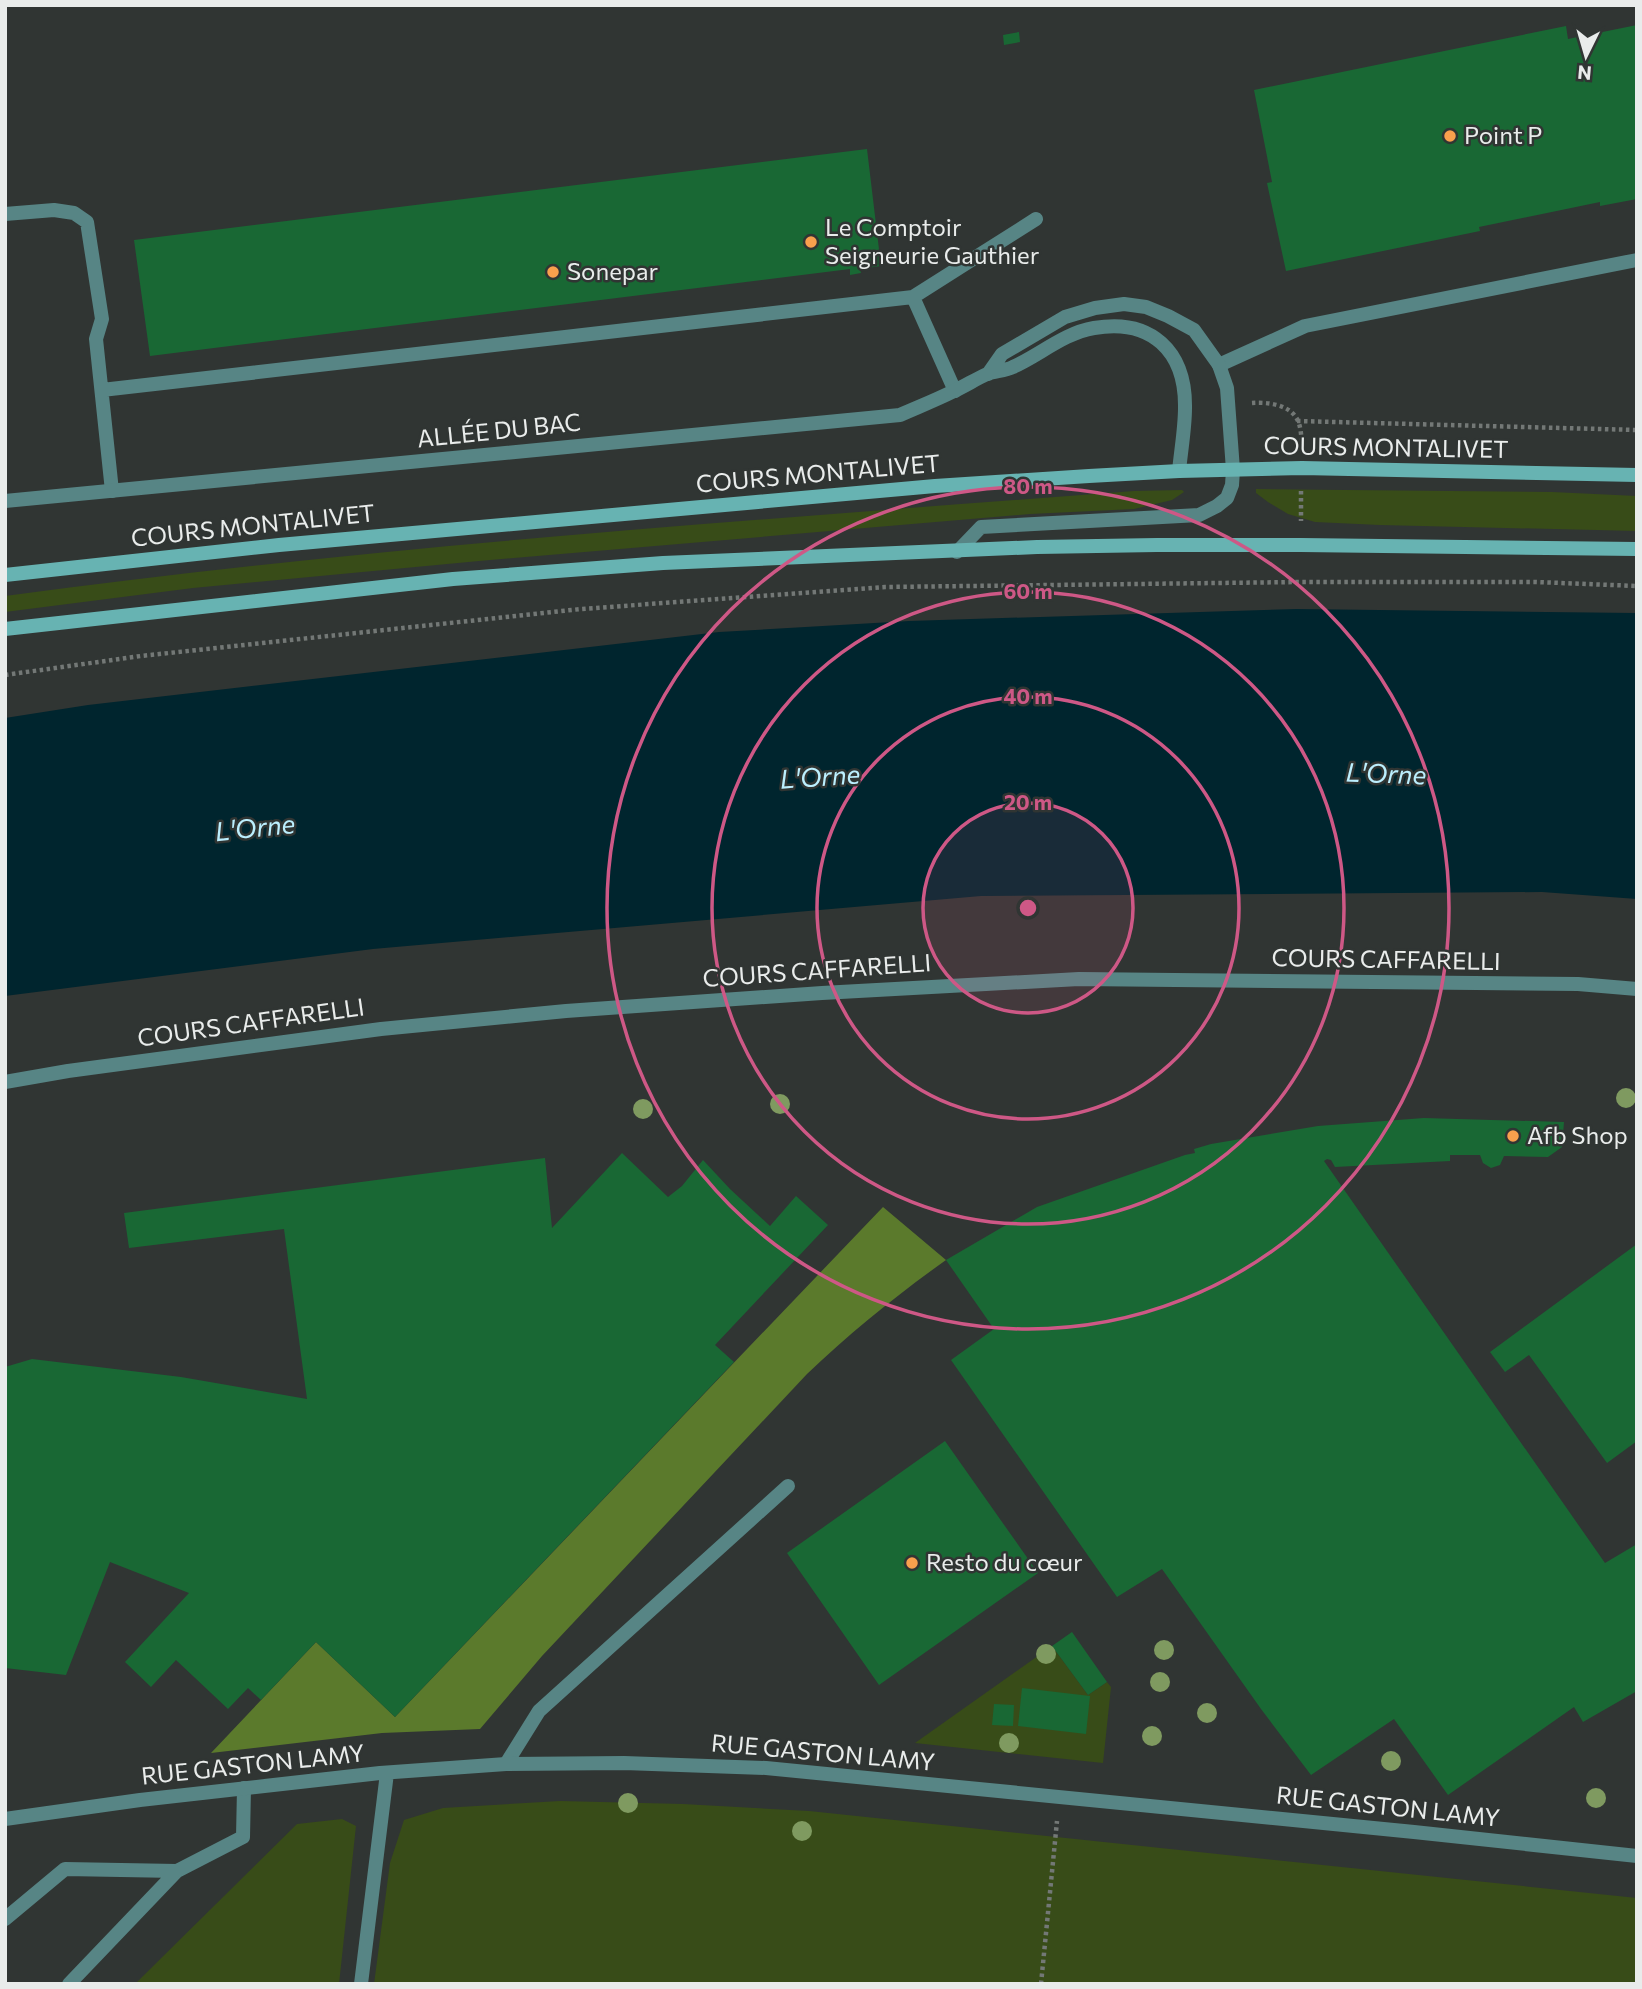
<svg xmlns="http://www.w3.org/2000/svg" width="1642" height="1989" viewBox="0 0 1642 1989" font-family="Commissioner,sans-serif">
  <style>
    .green { fill: #384c18 }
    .forest { fill: #5b7a2c }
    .water { fill: #00252e }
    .building { fill: #196834 }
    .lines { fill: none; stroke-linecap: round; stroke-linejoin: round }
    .path { stroke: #737876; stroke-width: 4.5; stroke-dasharray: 3.5 3.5; stroke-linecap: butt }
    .service { stroke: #578585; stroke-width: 14 }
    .minor { stroke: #578585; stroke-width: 14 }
    .tertiary { stroke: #578585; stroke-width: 14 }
    .secondary { stroke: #67b3b2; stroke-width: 14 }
    .tree { fill: #7f9a60 }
    .ring { fill: none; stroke: #ce5886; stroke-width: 3.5 }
    .poi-dot { fill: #f9a04d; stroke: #303533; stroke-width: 2.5 }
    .labels { text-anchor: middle; stroke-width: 5; stroke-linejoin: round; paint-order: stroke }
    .poi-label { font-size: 24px; fill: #e9eceb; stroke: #303533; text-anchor: start }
    .street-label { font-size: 24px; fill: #e9eceb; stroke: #303533 }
    .water-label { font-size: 26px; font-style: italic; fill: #bbeffe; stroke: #303533 }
    .centre { fill: #ce5886; stroke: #303533; stroke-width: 3.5 }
    .ring-label { font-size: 21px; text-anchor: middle; font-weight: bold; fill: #ce5886; stroke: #303533; stroke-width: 5; stroke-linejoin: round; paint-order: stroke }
  </style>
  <rect width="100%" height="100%" fill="#303533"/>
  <path class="green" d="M1256 489 1552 492 1637 496V531L1380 525 1315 522 1288 514 1268 502 1256 493Z
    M1182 490 1184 492 1172 500 1134 509 1030 514 479 561 193 588 5 612V596C380 545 757 520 1134 491Z
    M1052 1646 1088 1695 1107 1682 1111 1687 1103 1763 915 1743Z
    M560 1801 683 1804 809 1811 1637 1898V1984H374L390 1863 404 1820 443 1808Z
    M342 1819 356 1826 339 1984H135L297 1824Z"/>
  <path class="forest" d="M883 1207 946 1260C897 1295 851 1332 807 1374L542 1656 480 1729 382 1733 211 1753 316 1642 395 1717Z"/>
  <path class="water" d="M1296 609 1637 613V899L1542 892 981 896 373 949 5 996V718L88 705 719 632 909 621Z"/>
  <path class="building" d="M1637 25V199L1600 206V202L1479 227 1480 231 1286 271 1267 183 1272 182 1254 90 1566 26 1568 39Z
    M1019 32 1020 42 1004 45 1003 35Z
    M867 149 881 266 860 269 861 273 850 275V269L150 356 134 240Z
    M1424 1118 1564 1122 1562 1147 1548 1157 1504 1156 1500 1165 1491 1168 1483 1163 1480 1155H1450V1161L1335 1167 1331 1160 1327 1159 1324 1161 1605 1563 1637 1544V1691L1583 1722 1574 1707 1448 1795 1394 1719 1311 1775 1261 1709 1162 1569 1117 1597 951 1360 994 1329 946 1260 1037 1207 1185 1155 1195 1153 1194 1149 1211 1144 1318 1126Z
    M622 1153 668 1197 682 1186 703 1160 730 1189 770 1226 796 1196 828 1225 715 1345 734 1362 395 1717 316 1642 261 1700 248 1688 228 1709 176 1660 151 1687 125 1662 189 1593 110 1562 66 1675 5 1668V1367L32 1359 181 1377 307 1399 284 1229 129 1248 124 1213 545 1158 552 1228Z
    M1637 1244V1441L1607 1463 1529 1355 1505 1372 1490 1352Z
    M945 1441 1038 1573 879 1685 787 1553Z
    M1072 1632 1107 1682 1088 1695 1052 1646Z
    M1022 1688 1090 1696 1086 1734 1018 1726Z
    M994 1704 1014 1705 1013 1726 992 1725Z"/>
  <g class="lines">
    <path class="path" d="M1252 403C1266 402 1286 404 1295 416 1301 423 1301 435 1302 444
      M1297 421 1637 430
      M1301 491V521
      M5 675 141 656 581 609 885 587 1301 582H1536L1637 586
      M1041 1984 1057 1821"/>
    <path class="service" d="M5 214 54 210 74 213 87 222 102 319 96 339 112 491
      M913 297 1036 219
      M1219 365 1305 326 1637 260
      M102 390 913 297 955 391
      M506 1764 539 1711 788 1486
      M5 1919 65 1869 177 1871
      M69 1984 177 1871 243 1837 244 1788"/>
    <path class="minor" d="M5 501 900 415C918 407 936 400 954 391 965 386 976 379 987 374 995 371 1005 371 1013 367 1040 355 1064 333 1094 328 1151 318 1186 351 1185 408 1185 428 1181 450 1179 471
      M957 552 981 527 1199 515 1217 506 1227 498 1232 485 1233 470 1227 388 1219 365 1194 330 1168 316 1146 307 1124 304 1095 308 1065 317 1002 354 988 374
      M5 1819 140 1800 380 1773 506 1764 624 1763 766 1768 1414 1832 1637 1856
      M361 1984 387 1773"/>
    <path class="tertiary" d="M5 1082 68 1071 381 1029 566 1011 822 993 1079 979 1578 984 1637 989"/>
    <path class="secondary" d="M5 575 279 545 935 486 1089 476 1179 471 1302 468 1637 475
      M5 629 453 579 663 563 1037 547 1157 545H1301L1637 549"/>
  </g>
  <g class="tree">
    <circle cx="1626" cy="1098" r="10"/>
    <circle cx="780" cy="1104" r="10"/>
    <circle cx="643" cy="1109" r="10"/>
    <circle cx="1164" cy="1650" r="10"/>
    <circle cx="1046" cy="1654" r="10"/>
    <circle cx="1160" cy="1682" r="10"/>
    <circle cx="1207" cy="1713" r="10"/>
    <circle cx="1152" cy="1736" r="10"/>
    <circle cx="1009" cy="1743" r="10"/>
    <circle cx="1391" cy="1761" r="10"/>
    <circle cx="1596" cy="1798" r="10"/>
    <circle cx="628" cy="1803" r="10"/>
    <circle cx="802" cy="1831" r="10"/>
  </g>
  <circle cx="1028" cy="908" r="105" fill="#ce5886" fill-opacity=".12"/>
  <g class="ring">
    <circle cx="1028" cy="908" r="105"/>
    <circle cx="1028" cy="908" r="211"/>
    <circle cx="1028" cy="908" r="316"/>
    <circle cx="1028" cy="908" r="421"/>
  </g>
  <g class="poi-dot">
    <circle cx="1450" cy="136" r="7"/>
    <circle cx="811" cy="242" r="7"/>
    <circle cx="553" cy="272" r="7"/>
    <circle cx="1513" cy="1136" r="7"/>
    <circle cx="912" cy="1563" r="7"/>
  </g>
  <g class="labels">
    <g class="poi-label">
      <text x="1464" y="144">Point P</text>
      <text x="825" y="236">Le Comptoir<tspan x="825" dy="28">Seigneurie Gauthier</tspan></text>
      <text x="567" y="280">Sonepar</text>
      <text x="1527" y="1144">Afb Shop</text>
      <text x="926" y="1571">Resto du cœur</text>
    </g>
    <g class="street-label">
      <text transform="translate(499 431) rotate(-6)" y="8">ALLÉE DU BAC</text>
      <text transform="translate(1386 448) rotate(1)" y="8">COURS MONTALIVET</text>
      <text transform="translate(818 474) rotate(-5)" y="8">COURS MONTALIVET</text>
      <text transform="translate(253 526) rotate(-6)" y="8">COURS MONTALIVET</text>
      <text transform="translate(1386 960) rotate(1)" y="8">COURS CAFFARELLI</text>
      <text transform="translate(817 971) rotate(-4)" y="8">COURS CAFFARELLI</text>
      <text transform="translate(251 1023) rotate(-8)" y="8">COURS CAFFARELLI</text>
      <text transform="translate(823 1753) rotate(5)" y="8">RUE GASTON LAMY</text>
      <text transform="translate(253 1765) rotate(-6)" y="8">RUE GASTON LAMY</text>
      <text transform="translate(1388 1807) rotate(6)" y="8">RUE GASTON LAMY</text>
    </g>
    <g class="water-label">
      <text transform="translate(1386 774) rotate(2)" y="9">L'Orne</text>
      <text transform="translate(820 777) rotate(-4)" y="9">L'Orne</text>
      <text transform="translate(255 828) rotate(-6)" y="9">L'Orne</text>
    </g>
  </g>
  <circle cx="1028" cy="908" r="10" class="centre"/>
  <g class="ring-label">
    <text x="1028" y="494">80 m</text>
    <text x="1028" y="599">60 m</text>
    <text x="1028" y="704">40 m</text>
    <text x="1028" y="810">20 m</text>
  </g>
  <rect width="1642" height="1989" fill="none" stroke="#e9eceb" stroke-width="14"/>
  <g transform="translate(1586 56) rotate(185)" stroke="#303533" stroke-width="5" paint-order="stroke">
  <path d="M0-5L12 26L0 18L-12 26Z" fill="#e9eceb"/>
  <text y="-10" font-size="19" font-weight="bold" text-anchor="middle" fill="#e9eceb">N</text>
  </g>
</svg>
